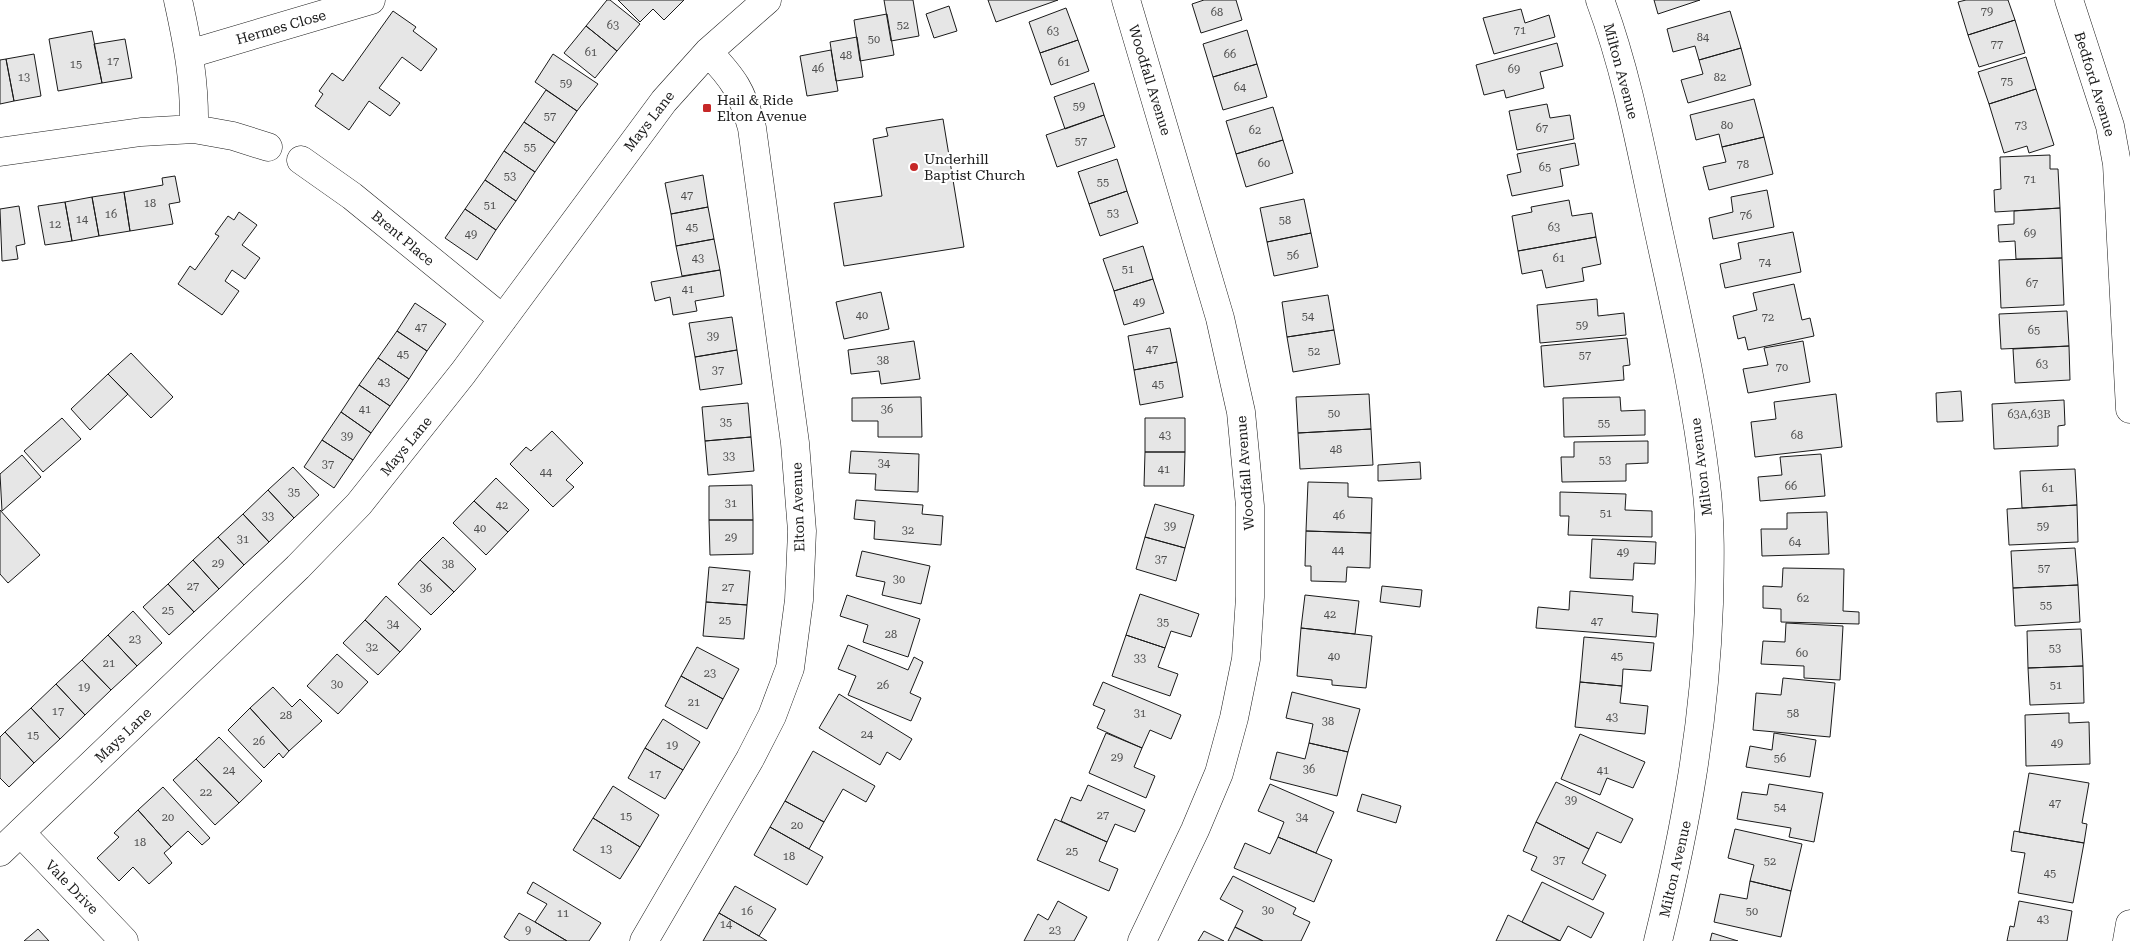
<svg xmlns="http://www.w3.org/2000/svg" width="2130" height="941" viewBox="0 0 2130 941" font-family="'Roboto Serif',serif">
  <style>
    .building { fill: #e6e6e6; stroke: #1a1a1a }
    .lines { fill: none; stroke-linecap: round; stroke-linejoin: round }
    .minor-casing { stroke: #1a1a1a; stroke-width: 29 }
    .minor { stroke: #fff; stroke-width: 28 }
    .poi-dot { fill: #c62828; stroke: #fff; stroke-width: 2 }
    .labels { text-anchor: middle; stroke-width: 4; stroke-linejoin: round; paint-order: stroke }
    .number-label { font-size: 11px; fill: #4d4d4d }
    .street-label { font-size: 14px; fill: #1a1a1a; stroke: #fff }
    .poi-label { font-size: 14px; fill: #1a1a1a; stroke: #fff; text-anchor: start }
  </style>
  <rect width="100%" height="100%" fill="#fff"/>
  <path class="building" d="M607 0H610L640 24 617 51 586 26Z
    M618 0H684L664 20 653 9 640 22Z
    M884 0H913L919 36 891 41Z
    M988 0H1058L996 22Z
    M1204 0H1236L1242 20 1201 33 1192 4Z
    M1654 0H1700L1658 14Z
    M1966 0H2008L2015 20 1968 35 1958 2Z
    M949 6 957 31 934 38 926 14Z
    M1066 8 1078 40 1040 53 1029 22Z
    M1521 9 1525 23 1549 15 1555 37 1494 54 1483 18Z
    M393 11 416 27 413 31 437 49 421 71 402 57 379 88 400 103 390 116 369 101 349 130 315 106 323 94 319 91 332 73 343 81Z
    M1730 11 1741 48 1699 60 1695 46 1673 52 1667 29Z
    M887 14 894 55 860 61 854 20Z
    M2015 20 2025 53 1979 67 1968 35Z
    M586 26 617 51 595 78 564 53Z
    M1247 30 1257 64 1213 77 1203 44Z
    M92 31 102 83 58 91 49 39Z
    M857 37 863 77 836 81 830 42Z
    M125 39 132 78 102 83 94 44Z
    M1078 40 1089 71 1051 85 1040 53Z
    M1557 43 1563 66 1540 72 1544 88 1506 98 1504 90 1484 95 1476 65Z
    M1741 48 1751 85 1688 103 1681 80 1703 74 1699 60Z
    M831 50 838 91 807 96 800 56Z
    M34 54 41 96 14 101 6 59Z
    M553 54 598 84 577 111 535 82Z
    M2026 57 2036 89 1989 104 1978 72Z
    M6 59 14 101 0 104V60Z
    M1257 64 1267 97 1223 110 1213 77Z
    M1094 83 1104 115 1065 129 1054 97Z
    M2036 89 2054 145 2029 153 2027 146 2004 153 1989 104Z
    M546 90 577 111 555 143 524 122Z
    M1754 99 1764 137 1722 147 1719 134 1696 140 1690 115Z
    M1547 104 1550 118 1570 115 1574 139 1517 150 1509 111Z
    M1273 107 1283 140 1236 154 1226 121Z
    M1104 115 1115 147 1057 167 1046 135Z
    M943 119 964 247 844 266 834 203 882 196 873 139 888 136 886 128Z
    M524 122 555 143 535 172 504 151Z
    M1764 137 1773 174 1709 190 1703 167 1726 162 1722 147Z
    M1283 140 1293 173 1246 187 1236 154Z
    M1575 143 1579 165 1560 169 1563 186 1512 196 1507 175 1521 172 1517 154Z
    M504 151 535 172 516 201 485 180Z
    M2050 155V169H2058L2060 208 1995 212 1994 190 2001 189 2000 157Z
    M1117 159 1127 191 1089 204 1078 172Z
    M703 175 708 207 671 214 665 183Z
    M175 176 180 202 169 204 173 224 130 231 124 192 163 185 162 178Z
    M485 180 516 201 496 230 465 209Z
    M1767 190 1774 227 1713 239 1709 218 1733 212 1731 197Z
    M1127 191 1138 223 1100 236 1089 204Z
    M124 192 130 231 99 236 92 197Z
    M92 197 99 236 72 241 65 202Z
    M1304 199 1311 233 1267 242 1260 208Z
    M1569 200 1572 216 1592 213 1596 237 1518 251 1512 216 1532 212 1531 207Z
    M65 202 72 241 45 245 38 206Z
    M19 206 25 244 16 246 18 259 2 261 0 209Z
    M708 207 714 239 676 246 671 214Z
    M2060 208 2062 258 2016 259 2015 241 1999 242 1998 225 2014 224V211Z
    M465 209 496 230 477 260 445 238Z
    M239 212 257 225 242 245 260 258 245 279 232 270 225 281 239 291 222 315 178 284 190 266 195 270 219 236 215 234 228 216 234 220Z
    M1793 232 1801 272 1725 288 1720 264 1741 259 1738 243Z
    M1311 233 1318 267 1274 276 1267 242Z
    M1596 237 1601 264 1582 268 1584 281 1546 288 1542 270 1522 274 1518 251Z
    M714 239 720 270 682 276 676 246Z
    M1143 246 1153 279 1114 291 1103 259Z
    M2062 258 2064 305 2001 308 1999 260Z
    M720 270 724 296 695 301 697 311 673 315 670 297 655 301 651 282Z
    M1153 279 1164 313 1124 325 1114 291Z
    M1794 284 1802 320 1810 318 1814 336 1748 350 1745 337 1738 339 1733 316 1757 310 1753 293Z
    M881 292 889 329 844 339 836 302Z
    M1328 295 1334 330 1287 337 1282 302Z
    M1597 299 1598 316 1624 313 1626 335 1540 343 1537 305Z
    M415 303 446 324 427 351 397 331Z
    M2067 311 2069 346 2001 349 1999 314Z
    M732 317 737 350 695 357 689 323Z
    M1170 328 1177 362 1134 370 1128 336Z
    M1334 330 1340 364 1293 372 1287 337Z
    M397 331 427 351 409 379 378 358Z
    M1627 338 1630 365 1623 366 1624 380 1544 387 1541 346Z
    M914 341 920 379 881 384 879 371 851 374 848 350Z
    M1803 341 1810 382 1748 393 1743 369 1768 365 1764 348Z
    M2069 346 2070 380 2015 383 2013 349Z
    M737 350 742 384 700 390 695 357Z
    M131 353 173 397 151 418 108 374Z
    M378 358 409 379 390 406 359 385Z
    M1177 362 1183 397 1140 405 1134 370Z
    M108 374 128 394 90 430 71 409Z
    M359 385 390 406 371 433 341 412Z
    M1961 391 1963 421 1937 422 1936 393Z
    M1369 394 1371 429 1298 433 1296 397Z
    M1836 394 1842 447 1755 457 1751 422 1776 419 1774 402Z
    M921 397 922 437H878V421H852V398Z
    M1620 397 1621 411 1645 410V435L1564 437 1563 398Z
    M2064 400 2065 425 2058 426V446L1994 449 1992 404Z
    M748 403 751 437 705 441 702 407Z
    M341 412 371 433 353 460 322 440Z
    M62 418 81 439 43 472 24 451Z
    M1145 418H1185V452H1145Z
    M1371 429 1373 465 1300 469 1298 433Z
    M552 431 583 463 566 480 574 487 553 507 510 464 526 447 531 451Z
    M751 437 754 471 708 475 705 441Z
    M322 440 353 460 334 488 304 467Z
    M1648 441V463L1626 464V481L1562 482 1561 457H1574V442Z
    M851 451 919 454 918 492 875 490 876 474 849 473Z
    M1145 452H1185L1184 486H1144Z
    M1821 454 1825 496 1760 501 1758 477 1782 475 1780 457Z
    M22 455 41 477 2 511 0 474Z
    M1420 462 1421 479 1378 481V465Z
    M293 467 319 495 294 518 268 490Z
    M2075 469 2077 505 2022 508 2020 471Z
    M496 478 529 510 508 532 474 501Z
    M1308 482 1348 483V497L1372 498 1371 533 1306 531Z
    M752 485 753 520H709V486Z
    M268 490 294 518 269 542 243 514Z
    M1560 492 1626 494 1625 510 1652 511V537L1568 535 1569 516H1560Z
    M856 500 923 505 922 514 943 516 941 545 874 539 875 521 854 519Z
    M474 501 508 532 486 555 453 523Z
    M1155 504 1194 515 1185 548 1145 537Z
    M2077 505 2078 542 2009 545 2007 509Z
    M0 510 40 555 8 583 0 574Z
    M1827 512 1829 554 1762 556 1761 529H1787V513Z
    M243 514 269 542 244 565 218 537Z
    M709 520H753V554L710 555Z
    M1306 531 1371 533 1370 568 1347 567 1346 582 1311 581V566H1305Z
    M218 537 244 565 219 589 193 560Z
    M443 537 476 569 454 592 420 560Z
    M1145 537 1185 548 1176 581 1136 569Z
    M1592 539 1656 542 1655 564 1634 563 1633 580 1590 578Z
    M2075 548 2078 585 2013 588 2011 551Z
    M862 551 930 566 921 604 882 595 885 582 856 576Z
    M193 560 219 589 194 612 168 584Z
    M420 560 454 592 431 615 398 584Z
    M709 567 750 571 747 605 706 602Z
    M1783 568 1844 569 1843 611 1859 612V624L1781 622V609L1763 608V586L1782 587Z
    M168 584 194 612 169 635 143 607Z
    M2078 585 2080 622 2015 626 2013 588Z
    M1382 586 1422 590 1420 607 1380 602Z
    M1570 591 1633 596 1632 612 1658 614 1656 637 1536 628 1538 607 1569 610Z
    M1140 594 1199 614 1191 637 1171 631 1165 648 1126 635Z
    M847 595 920 619 908 657 863 642 868 625 840 616Z
    M1305 595 1359 601 1355 634 1301 628Z
    M386 596 421 629 400 652 365 620Z
    M706 602 747 605 744 639 703 636Z
    M133 611 162 643 137 666 108 635Z
    M365 620 400 652 378 675 343 643Z
    M1786 623 1843 626 1840 680 1804 678V666L1761 664 1763 641 1785 642Z
    M1301 628 1372 636 1366 688 1332 685V680L1297 676Z
    M2081 629 2083 666 2028 668 2027 631Z
    M108 635 137 666 111 690 82 660Z
    M1126 635 1165 648 1158 667 1178 674 1170 696 1112 676Z
    M1584 637 1654 643 1651 671 1623 669 1622 686 1580 682Z
    M848 645 908 670 914 657 923 662 910 693 921 698 911 721 848 695 856 676 838 669Z
    M697 647 739 669 723 699 681 676Z
    M337 654 368 682 338 714 307 686Z
    M82 660 111 690 85 715 56 684Z
    M2083 666 2084 703 2030 705 2028 668Z
    M681 676 723 699 707 729 665 706Z
    M1783 678 1835 683 1830 737 1753 730 1756 693 1781 695Z
    M1103 682 1181 715 1171 739 1150 730 1142 748 1097 728 1105 710 1093 705Z
    M1580 682 1622 686 1620 703 1648 706 1645 734 1575 727Z
    M56 684 85 715 60 739 31 708Z
    M273 687 292 707 300 699 322 721 289 751 250 708Z
    M1292 692 1360 709 1348 752 1309 743 1313 724 1286 718Z
    M839 694 912 739 900 760 887 752 880 765 819 728Z
    M31 708 60 739 34 763 5 732Z
    M250 708 289 751 283 758 279 753 264 768 228 730Z
    M2069 713V723L2089 722 2090 764 2026 766 2025 715Z
    M663 719 700 742 683 770 645 748Z
    M5 732 34 763 9 787 0 778V737Z
    M1106 733 1142 748 1134 767 1155 776 1146 798 1089 773Z
    M1774 733 1816 740 1810 777 1746 767 1750 746 1772 750Z
    M1580 734 1645 762 1633 788 1607 778 1600 795 1561 779Z
    M219 737 262 781 239 803 196 759Z
    M1309 743 1348 752 1337 796 1270 779 1277 752 1305 759Z
    M645 748 683 770 665 799 628 778Z
    M813 751 875 786 866 802 843 789 824 822 785 801Z
    M196 759 239 803 215 825 173 780Z
    M2029 773 2089 783 2082 823 2087 824 2084 843 2019 832Z
    M1556 782 1633 819 1621 843 1597 832 1589 849 1536 822Z
    M1270 784 1334 812 1316 853 1278 837 1284 822 1258 811Z
    M1769 784 1823 793 1814 842 1789 837 1791 828 1737 819 1742 792 1767 795Z
    M1088 785 1145 810 1135 832 1115 824 1107 842 1061 821 1071 797 1081 801Z
    M613 786 659 815 640 847 593 818Z
    M163 787 210 838 202 845 188 831 171 847 138 810Z
    M1362 794 1401 806 1396 823 1357 811Z
    M785 801 824 822 809 849 770 827Z
    M138 810 171 847 164 853 172 863 149 884 133 867 119 881 97 858 119 837 114 833Z
    M593 818 640 847 620 879 573 850Z
    M1055 819 1107 842 1099 861 1118 869 1109 891 1037 860Z
    M1536 822 1589 849 1582 863 1606 875 1593 900 1531 870 1537 857 1523 851Z
    M770 827 823 857 807 885 754 855Z
    M1735 829 1802 844 1791 891 1750 881 1754 865 1728 858Z
    M2014 831 2084 843 2073 903 2018 893 2025 853 2011 851Z
    M1278 837 1332 860 1314 902 1234 868 1245 843 1270 854Z
    M1233 876 1296 908 1293 914 1310 922 1301 941H1263L1235 927 1243 911 1220 899Z
    M1750 881 1791 891 1781 937 1714 922 1720 894 1747 899Z
    M533 882 601 923 589 941H567L535 922 547 904 527 893Z
    M1542 882 1604 913 1591 938 1568 926 1560 941 1522 922Z
    M735 886 776 909 759 936 719 913Z
    M1058 901 1087 917 1074 941H1024L1038 914 1048 920Z
    M2019 901 2072 911 2067 941H2007L2010 926 2014 927Z
    M519 913 535 922 567 941H510L504 937Z
    M719 913 759 936 767 941H703Z
    M1508 915 1560 941H1496Z
    M1235 927 1263 941H1228Z
    M38 929 49 941H24Z
    M1204 931 1224 941H1198Z
    M1712 933 1738 941H1710Z"/>
  <g class="lines">
    <g class="minor-casing">
      <path id="minor" d="M178 0C188 45 195 83 194 129
        M1126 0 1220 318 1241 412 1250 506V597L1246 659 1234 718 1219 773 1195 830 1142 941
        M1600 0C1628 75 1642 155 1659 233 1677 316 1696 399 1706 484 1711 523 1710 564 1709 604 1705 721 1686 827 1658 941
        M2069 0 2110 126 2117 164 2130 409
        M189 54 371 0
        M0 152 141 132 194 129 233 136 268 147
        M301 160 352 196 503 319
        M21 833 124 941
        M0 852 298 567 359 504 463 373 664 101 708 52 767 0
        M644 941 750 759 772 716 790 668 799 600 802 531 795 443 752 128C742 91 734 79 708 52
        M2127 941 2130 924"/>
    </g>
    <use href="#minor" class="minor"/>
  </g>
  <g class="poi-dot">
    <rect x="702" y="103" width="10" height="10" rx="2.5"/>
    <circle cx="914" cy="167" r="5"/>
  </g>
  <g class="labels">
    <g class="number-label">
      <text x="1987" y="15">79</text>
      <text x="1217" y="16">68</text>
      <text x="613" y="29">63</text>
      <text x="903" y="29">52</text>
      <text x="1520" y="34">71</text>
      <text x="1053" y="35">63</text>
      <text x="1703" y="41">84</text>
      <text x="874" y="43">50</text>
      <text x="1997" y="48">77</text>
      <text x="591" y="56">61</text>
      <text x="1230" y="58">66</text>
      <text x="846" y="59">48</text>
      <text x="113" y="65">17</text>
      <text x="1064" y="66">61</text>
      <text x="76" y="68">15</text>
      <text x="818" y="72">46</text>
      <text x="1514" y="73">69</text>
      <text x="24" y="81">13</text>
      <text x="1720" y="81">82</text>
      <text x="2007" y="85">75</text>
      <text x="566" y="87">59</text>
      <text x="1240" y="91">64</text>
      <text x="1079" y="110">59</text>
      <text x="550" y="120">57</text>
      <text x="1727" y="129">80</text>
      <text x="2021" y="129">73</text>
      <text x="1542" y="132">67</text>
      <text x="1255" y="134">62</text>
      <text x="1081" y="145">57</text>
      <text x="530" y="151">55</text>
      <text x="1264" y="167">60</text>
      <text x="1743" y="168">78</text>
      <text x="1545" y="171">65</text>
      <text x="510" y="180">53</text>
      <text x="2030" y="183">71</text>
      <text x="1103" y="186">55</text>
      <text x="687" y="199">47</text>
      <text x="150" y="207">18</text>
      <text x="490" y="209">51</text>
      <text x="1113" y="217">53</text>
      <text x="111" y="218">16</text>
      <text x="1746" y="219">76</text>
      <text x="82" y="223">14</text>
      <text x="1285" y="224">58</text>
      <text x="55" y="228">12</text>
      <text x="692" y="231">45</text>
      <text x="1554" y="231">63</text>
      <text x="2030" y="237">69</text>
      <text x="471" y="238">49</text>
      <text x="1293" y="259">56</text>
      <text x="698" y="262">43</text>
      <text x="1559" y="262">61</text>
      <text x="1765" y="266">74</text>
      <text x="1128" y="273">51</text>
      <text x="2032" y="287">67</text>
      <text x="688" y="293">41</text>
      <text x="1139" y="306">49</text>
      <text x="862" y="319">40</text>
      <text x="1308" y="320">54</text>
      <text x="1768" y="321">72</text>
      <text x="1582" y="329">59</text>
      <text x="421" y="331">47</text>
      <text x="2034" y="334">65</text>
      <text x="713" y="340">39</text>
      <text x="1152" y="353">47</text>
      <text x="1314" y="355">52</text>
      <text x="403" y="358">45</text>
      <text x="1585" y="359">57</text>
      <text x="883" y="364">38</text>
      <text x="2042" y="368">63</text>
      <text x="1782" y="371">70</text>
      <text x="718" y="374">37</text>
      <text x="384" y="386">43</text>
      <text x="1158" y="388">45</text>
      <text x="365" y="413">41</text>
      <text x="887" y="413">36</text>
      <text x="1334" y="417">50</text>
      <text x="2029" y="418">63A,63B</text>
      <text x="726" y="426">35</text>
      <text x="1604" y="427">55</text>
      <text x="1165" y="439">43</text>
      <text x="1797" y="439">68</text>
      <text x="347" y="440">39</text>
      <text x="1336" y="453">48</text>
      <text x="729" y="460">33</text>
      <text x="1605" y="464">53</text>
      <text x="884" y="467">34</text>
      <text x="328" y="468">37</text>
      <text x="1164" y="473">41</text>
      <text x="546" y="476">44</text>
      <text x="1791" y="490">66</text>
      <text x="2048" y="492">61</text>
      <text x="294" y="496">35</text>
      <text x="731" y="507">31</text>
      <text x="502" y="509">42</text>
      <text x="1606" y="517">51</text>
      <text x="1339" y="519">46</text>
      <text x="268" y="520">33</text>
      <text x="1170" y="530">39</text>
      <text x="2043" y="530">59</text>
      <text x="480" y="532">40</text>
      <text x="908" y="534">32</text>
      <text x="731" y="541">29</text>
      <text x="243" y="543">31</text>
      <text x="1795" y="546">64</text>
      <text x="1338" y="554">44</text>
      <text x="1623" y="556">49</text>
      <text x="1161" y="563">37</text>
      <text x="218" y="567">29</text>
      <text x="448" y="568">38</text>
      <text x="2044" y="572">57</text>
      <text x="899" y="583">30</text>
      <text x="193" y="590">27</text>
      <text x="728" y="591">27</text>
      <text x="426" y="592">36</text>
      <text x="1803" y="602">62</text>
      <text x="2046" y="609">55</text>
      <text x="168" y="614">25</text>
      <text x="1330" y="618">42</text>
      <text x="725" y="624">25</text>
      <text x="1597" y="625">47</text>
      <text x="1163" y="626">35</text>
      <text x="393" y="628">34</text>
      <text x="891" y="638">28</text>
      <text x="135" y="643">23</text>
      <text x="372" y="651">32</text>
      <text x="2055" y="652">53</text>
      <text x="1802" y="657">60</text>
      <text x="1334" y="660">40</text>
      <text x="1617" y="660">45</text>
      <text x="1140" y="662">33</text>
      <text x="109" y="667">21</text>
      <text x="710" y="677">23</text>
      <text x="337" y="688">30</text>
      <text x="883" y="689">26</text>
      <text x="2056" y="689">51</text>
      <text x="84" y="691">19</text>
      <text x="694" y="706">21</text>
      <text x="58" y="715">17</text>
      <text x="1140" y="717">31</text>
      <text x="1793" y="717">58</text>
      <text x="286" y="719">28</text>
      <text x="1612" y="721">43</text>
      <text x="1328" y="725">38</text>
      <text x="867" y="738">24</text>
      <text x="33" y="739">15</text>
      <text x="259" y="745">26</text>
      <text x="2057" y="747">49</text>
      <text x="672" y="749">19</text>
      <text x="1117" y="761">29</text>
      <text x="1780" y="762">56</text>
      <text x="1309" y="773">36</text>
      <text x="229" y="774">24</text>
      <text x="1603" y="774">41</text>
      <text x="655" y="778">17</text>
      <text x="206" y="796">22</text>
      <text x="1571" y="804">39</text>
      <text x="2055" y="807">47</text>
      <text x="1780" y="811">54</text>
      <text x="1103" y="819">27</text>
      <text x="626" y="820">15</text>
      <text x="168" y="821">20</text>
      <text x="1302" y="821">34</text>
      <text x="797" y="829">20</text>
      <text x="140" y="846">18</text>
      <text x="606" y="853">13</text>
      <text x="1072" y="855">25</text>
      <text x="789" y="860">18</text>
      <text x="1559" y="864">37</text>
      <text x="1770" y="865">52</text>
      <text x="2050" y="877">45</text>
      <text x="1268" y="914">30</text>
      <text x="747" y="915">16</text>
      <text x="1752" y="915">50</text>
      <text x="563" y="917">11</text>
      <text x="2043" y="923">43</text>
      <text x="726" y="928">14</text>
      <text x="528" y="934">9</text>
      <text x="1055" y="934">23</text>
    </g>
    <g class="street-label">
      <text transform="translate(281 27) rotate(-16)" y="5">Hermes Close</text>
      <text transform="translate(1621 71) rotate(75)" y="5">Milton Avenue</text>
      <text transform="translate(1150 80) rotate(73)" y="5">Woodfall Avenue</text>
      <text transform="translate(2095 84) rotate(73)" y="5">Bedford Avenue</text>
      <text transform="translate(649 121) rotate(-52)" y="5">Mays Lane</text>
      <text transform="translate(403 238) rotate(40)" y="5">Brent Place</text>
      <text transform="translate(406 446) rotate(-51)" y="5">Mays Lane</text>
      <text transform="translate(1701 467) rotate(-97)" y="5">Milton Avenue</text>
      <text transform="translate(1245 473) rotate(-94)" y="5">Woodfall Avenue</text>
      <text transform="translate(798 507) rotate(-92)" y="5">Elton Avenue</text>
      <text transform="translate(123 735) rotate(-44)" y="5">Mays Lane</text>
      <text transform="translate(1675 869) rotate(-77)" y="5">Milton Avenue</text>
      <text transform="translate(72 887) rotate(46)" y="5">Vale Drive</text>
    </g>
    <g class="poi-label">
      <text x="717" y="105">Hail &amp; Ride<tspan x="717" dy="16">Elton Avenue</tspan></text>
      <text x="924" y="164">Underhill<tspan x="924" dy="16">Baptist Church</tspan></text>
    </g>
  </g>
</svg>
